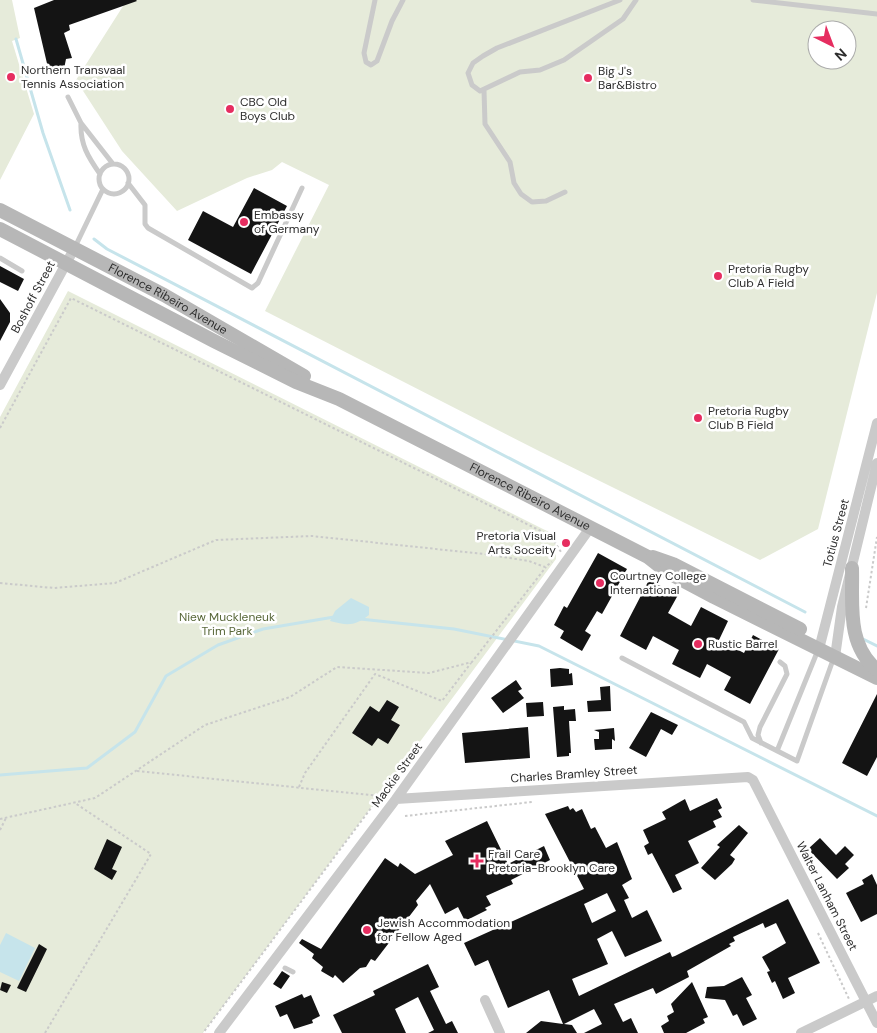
<svg xmlns="http://www.w3.org/2000/svg" width="877" height="1033" viewBox="0 0 877 1033" font-family="'DM Sans',sans-serif">
  <style>
    .green { fill: #e6ebda; fill-rule: evenodd }
    .water { fill: #c6e4eb }
    .lines { fill: none; stroke-linecap: round; stroke-linejoin: round }
    .stream { stroke: #c6e4eb; stroke-width: 3 }
    .building { fill: #141414; fill-rule: evenodd }
    .path { stroke: #cacaca; stroke-width: 2; stroke-dasharray: 2.5 2.5; stroke-linecap: butt }
    .lane { stroke: #cacaca; stroke-width: 5 }
    .street { stroke: #cacaca; stroke-width: 10 }
    .secondary { stroke: #b7b7b7; stroke-width: 14 }
    .poi-dot { fill: #e62d60; stroke: #fff; stroke-width: 2 }
    .labels { text-anchor: middle; stroke-width: 5; stroke-linejoin: round; paint-order: stroke }
    .poi-label { font-size: 12px; fill: #2d2d2d; stroke: #fff; text-anchor: start }
    .street-label { font-size: 12px; fill: #2d2d2d; stroke: #fff }
    .park-label { font-size: 12px; fill: #59683a; stroke: #fff }
  </style>
  <rect width="100%" height="100%" fill="#fff"/>
  <path class="green" d="M0 0H12L20 38 12 41 34 114 0 180Z
    M125 0H877V293L818 529 760 560 541 452 265 311 329 185 282 162 272 170 247 178 177 211 122 151 76 80 125 3ZM817 30H847V60H817Z
    M68 291 555 535 556 559 203 1033H0V417Z"/>
  <path class="water" d="M351 598 369 607V615C355 626 348 626 330 621L335 611Z
    M6 933 35 948 19 981 0 972V945Z"/>
  <g class="lines">
    <path class="stream" d="M16 39 43 133 70 210
      M94 239 107 249 805 612
      M360 619 454 629 539 646 877 816
      M863 639 877 646
      M0 775 87 768 135 732 166 676 218 645 263 629 334 617"/>
  </g>
  <path class="building" d="M54 0H136L137 1 69 25 70 30 64 33 72 58 66 59 64 69 49 72 34 8Z
    M254 188 287 206 251 274 188 240 203 211 233 227Z
    M0 266 24 279 18 291 0 282Z
    M0 299 10 313V322L0 341Z
    M598 553 627 569 602 614 597 611 585 631 591 635 582 651 560 638 564 631 554 625 564 606 567 608Z
    M649 580 678 595 668 613 691 626 701 607 728 621 719 640 744 653 753 635 779 649 750 704 724 690 731 677 707 664 700 678 672 664 679 650 653 636 646 650 620 636Z
    M560 668 569 669V674L572 673 573 685 551 687 550 669Z
    M516 680 522 689 518 691 524 698 503 713 491 698Z
    M610 686 611 711 588 712 587 701 601 700 600 687Z
    M877 694V757L867 776 842 763Z
    M387 700 399 707 391 720 400 725 388 744 378 738 372 746 352 733 370 706 379 712Z
    M543 702 544 716 527 717 526 703Z
    M564 706V710L575 709 576 721H569L571 753H569V756L557 757 553 707Z
    M651 712 678 725 672 735 661 729 646 757 629 748Z
    M528 727 530 758 465 763 462 733Z
    M614 728 615 741 612 739V749L595 750 594 739H599V732L594 730Z
    M717 798 722 808 718 810 722 817 713 821 716 827 688 841 699 863 675 875 682 889 673 893 652 853 648 855 644 846 649 843 643 830 666 819 662 812 685 799 690 811Z
    M568 806 570 810 573 808 576 812 582 809 591 829 595 827 606 848 617 842 632 879 622 885 629 898 624 900 632 918 647 910 662 941 625 957 612 931 597 939 608 964 572 979 579 996 670 952 672 957 675 956 788 899 820 963 788 978 795 993 783 999 775 981 772 983 767 972 770 971 762 957 786 943 776 923 765 928 763 923 733 937 735 941 729 944 731 946 687 971 689 977 656 994 653 988 614 1004 623 1022 631 1018 638 1033H584L602 1024 594 1009 564 1024 572 1025 577 1033H526L541 1021 563 1024 549 990 508 1008 488 960 475 966 464 943 584 889 545 814ZM607 893 616 911 592 923 584 904Z
    M487 821 508 864 544 846 550 860 511 880 513 884 486 896 491 905 485 908 487 910 465 921 458 907 445 914 430 884 416 901 418 905 375 961 371 959 366 967 360 968 343 983 335 975 333 978 321 971 323 967 312 958 314 954 299 943 302 939 321 949 385 858 398 867 400 863 415 874 453 855 445 841Z
    M739 825 748 833 730 855 735 859 732 864 715 880 701 868 720 847 717 845Z
    M820 838 836 855 845 846 854 855 845 864 849 868 837 879 808 849Z
    M107 839 122 847 112 869 117 871 112 880 94 869Z
    M872 874 877 885V914L861 922 846 893 864 884 862 880Z
    M39 944 47 949 26 992 17 988Z
    M428 964 439 987 430 991 446 1024 452 1021 458 1033H428L434 1030 418 997 395 1009 406 1033H342L333 1015 375 995 373 991Z
    M282 971 290 976 281 989 273 984Z
    M742 977 752 995 746 998 757 1019 743 1026 737 1014 733 1016 725 1000 705 998 707 987 724 986Z
    M2 982 11 985 7 993 0 990Z
    M692 982 708 1017 703 1019 705 1023 686 1033H664L661 1026 669 1021 667 1016 674 1012 671 1004Z
    M302 994 304 998 311 995 320 1016 312 1020 313 1023 294 1029 287 1014 280 1017 275 1006Z"/>
  <g class="lines">
    <path class="path" d="M0 428 71 298 551 536 561 552
      M0 583 54 588 115 583 216 540 312 536 484 554 529 561 545 567 552 562
      M866 608 877 537
      M137 771 380 796 203 1033
      M299 787 305 773 375 674 442 701 471 663
      M405 816 532 802
      M0 819 95 798 205 725 290 697 337 667 429 673 472 662 546 567
      M0 830 6 818
      M818 933 849 999
      M45 1033 151 854 75 803"/>
    <path class="lane" d="M375 0 364 53 366 62 371 65 377 61 392 21 403 0
      M620 0 497 48 483 56 473 63 468 73 472 85 480 91 520 72 540 70 564 60 623 19 636 0
      M753 0 877 14
      M484 90 485 124 510 162 514 183 521 194 532 202 546 201 565 192
      M68 97 81 123 113 164
      M81 123C80 144 88 157 100 174
      M99 179a15 15 0 1 1 30 0a15 15 0 1 1-30 0Z
      M128 183 145 205V224L148 228 252 288 258 283 302 188
      M75 247 103 189
      M0 258 22 271
      M622 658 744 722 752 738 797 761 834 657
      M761 743 758 735 760 727 787 674 785 666 780 662
      M777 751 818 650
      M285 968 293 972"/>
    <path class="street" d="M0 385 74 249
      M819 649 877 423
      M835 657 842 607 877 463
      M396 799 748 777 753 780 877 1023
      M485 1000 500 1033
      M219 1033 396 799 590 528
      M801 1033 877 996"/>
    <g class="secondary">
      <path id="s1" d="M0 210 164 295 304 376"/>
      <path id="s2" d="M0 229 214 341 296 382 339 399 648 557 667 572 714 597 877 678"/>
      <path d="M653 557 673 564 800 629"/>
      <path d="M852 568C853 604 846 644 877 670"/>
    </g>
  </g>
  <g class="poi-dot">
    <circle cx="11" cy="77" r="5"/>
    <circle cx="588" cy="78" r="5"/>
    <circle cx="230" cy="109" r="5"/>
    <circle cx="244" cy="222" r="5"/>
    <circle cx="718" cy="276" r="5"/>
    <circle cx="698" cy="418" r="5"/>
    <circle cx="566" cy="543" r="5"/>
    <circle cx="600" cy="583" r="5"/>
    <circle cx="698" cy="644" r="5"/>
    <path d="M474.5 853.5h5v5h5v5h-5v5h-5v-5h-5v-5h5z"/>
    <circle cx="367" cy="930" r="5"/>
  </g>
  <g class="labels">
    <g class="poi-label">
      <text x="21" y="74">Northern Transvaal<tspan x="21" dy="14">Tennis Association</tspan></text>
      <text x="598" y="75">Big J's<tspan x="598" dy="14">Bar&amp;Bistro</tspan></text>
      <text x="240" y="106">CBC Old<tspan x="240" dy="14">Boys Club</tspan></text>
      <text x="254" y="219">Embassy<tspan x="254" dy="14">of Germany</tspan></text>
      <text x="728" y="273">Pretoria Rugby<tspan x="728" dy="14">Club A Field</tspan></text>
      <text x="708" y="415">Pretoria Rugby<tspan x="708" dy="14">Club B Field</tspan></text>
      <text x="556" y="540" text-anchor="end">Pretoria Visual<tspan x="556" dy="14">Arts Soceity</tspan></text>
      <text x="610" y="580">Courtney College<tspan x="610" dy="14">International</tspan></text>
      <text x="708" y="648">Rustic Barrel</text>
      <text x="488" y="858">Frail Care<tspan x="488" dy="14">Pretoria-Brooklyn Care</tspan></text>
      <text x="377" y="927">Jewish Accommodation<tspan x="377" dy="14">for Fellow Aged</tspan></text>
    </g>
    <g class="street-label">
      <text transform="translate(33 297) rotate(-62)" y="4">Boshoff Street</text>
      <text dy="4" stroke="none"><textPath href="#s1" startOffset="190">Florence Ribeiro Avenue</textPath></text>
      <text dy="4" stroke="none"><textPath href="#s2" startOffset="594">Florence Ribeiro Avenue</textPath></text>
      <text transform="translate(836 533) rotate(-75)" y="4">Totius Street</text>
      <text transform="translate(574 774) rotate(-4)" y="4">Charles Bramley Street</text>
      <text transform="translate(397 775) rotate(-54)" y="4">Mackie Street</text>
      <text transform="translate(827 896) rotate(63)" y="4">Walter Lanham Street</text>
    </g>
    <g class="park-label">
      <text x="227" y="621">Niew Muckleneuk<tspan x="227" dy="14">Trim Park</tspan></text>
    </g>
  </g>
  <g transform="translate(832 45) rotate(138)"><circle r="24" fill="#ffffff" stroke="#ababab"/>
  <path d="M0-4L9 19L0 12L-9 19Z" fill="#e62d60"/>
  <text y="-8" font-size="14" font-weight="bold" text-anchor="middle" fill="#2d2d2d">N</text>
  </g>
</svg>
